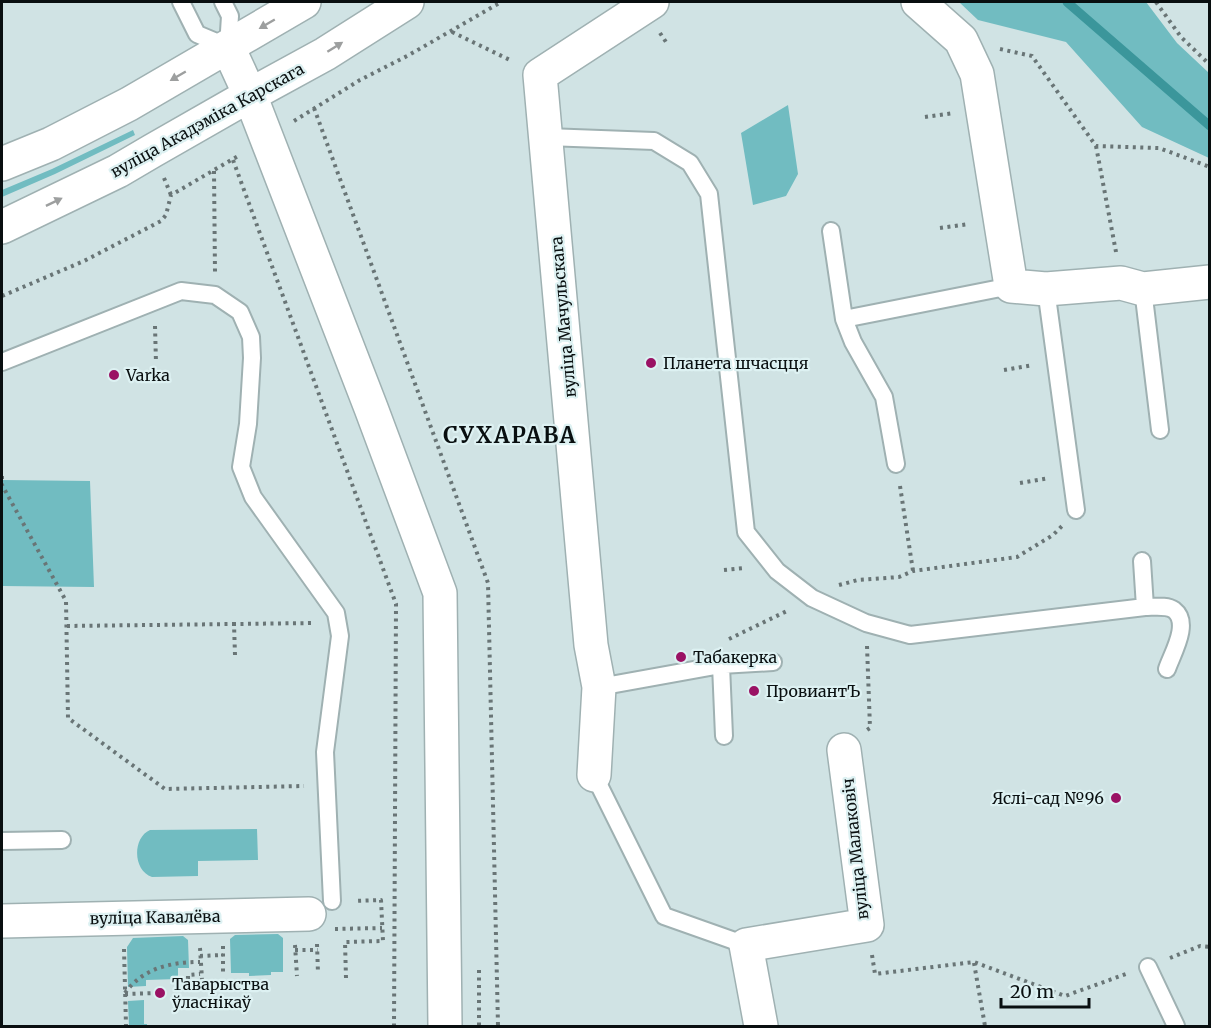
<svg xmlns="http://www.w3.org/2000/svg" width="1211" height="1028" viewBox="0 0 1211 1028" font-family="Merriweather,serif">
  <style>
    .green { fill: #71bcc1 }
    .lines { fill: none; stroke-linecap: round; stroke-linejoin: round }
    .stream { stroke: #3b969b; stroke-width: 9 }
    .lane-casing { stroke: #9fb1b2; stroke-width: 20 }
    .street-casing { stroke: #9fb1b2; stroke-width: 36 }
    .secondary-casing { stroke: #9fb1b2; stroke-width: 36 }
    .path { stroke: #697576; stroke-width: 4; stroke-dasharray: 3 4.5; stroke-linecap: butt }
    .lane { stroke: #fff; stroke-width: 16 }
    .street { stroke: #fff; stroke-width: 33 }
    .secondary { stroke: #fff; stroke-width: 33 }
    .oneway { fill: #9d9f9f }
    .poi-dot { fill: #9a1264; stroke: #ddf1f2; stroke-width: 2 }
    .labels { text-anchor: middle; stroke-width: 4.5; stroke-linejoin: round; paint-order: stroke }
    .street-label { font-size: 16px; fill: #090f10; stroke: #ddf1f2 }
    .poi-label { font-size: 16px; fill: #090f10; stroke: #ddf1f2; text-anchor: start }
    .district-label { font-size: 22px; font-weight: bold; letter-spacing: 1.5px; fill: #090f10; stroke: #ddf1f2 }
  </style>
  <rect width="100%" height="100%" fill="#d0e3e4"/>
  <path class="green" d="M959 2H1146L1177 43 1209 73V158L1142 127 1066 42 978 20Z
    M788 105 798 174 786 196 753 205 741 133Z
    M133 130 135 135 55 174 2 197V190L52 169Z
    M2 480 90 481 94 587 2 586Z
    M257 829 258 860 198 861V876L152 877C133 871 132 838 150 830Z
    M278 934 283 938V972H271V975L249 976V973H231L230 939 235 935Z
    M183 936 188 940 189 968H178V979L146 980V986L128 987 127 947 133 938Z
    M144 1000V1024H147V1026H129L128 1001Z"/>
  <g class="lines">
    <path class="stream" d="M1067 2 1210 126"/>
    <g class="lane-casing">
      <path id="lane" d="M181 2 197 34 228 47 230 16 223 2
        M547 137 654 141 690 163 709 194 746 532 777 571 812 598 866 623 910 635 1145 607C1154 607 1167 605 1174 610 1191 623 1172 654 1167 669
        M831 231 844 319 853 342 884 397 896 464
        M1046 289 1076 510
        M1143 289 1160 430
        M844 319 1011 286
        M2 362 181 291 215 295 240 312 251 337 252 358 248 424 241 467 253 497 336 613 340 636 325 752 332 901
        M1142 561 1145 607
        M721 665 724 736
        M599 687 721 665 773 662
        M594 775 664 916 746 945
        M2 841 62 840
        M1148 967 1176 1026"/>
    </g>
    <g class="street-casing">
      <path id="street" d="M918 2 961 40 977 74 1011 286 1046 289 1121 283 1143 289 1210 282
        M594 775 599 687 591 645 540 75 652 2
        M2 921 309 914
        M761 1026 746 945 867 925 844 750"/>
    </g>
    <g class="secondary-casing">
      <path id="secondary" d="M228 47 250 95 371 408 440 593 445 1026
        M2 164 51 144 129 104 304 2
        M2 227 118 171 152 151 250 95 325 54 407 2"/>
    </g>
    <path class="path" d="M1156 2 1181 37 1210 65
      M452 32 512 61
      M660 33 668 45
      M1000 49 1032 56 1096 146 1159 148 1210 167
      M314 108 488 583 498 1026
      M925 117 954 113
      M294 121 360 80 409 55 501 2
      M1096 146 1116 252
      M233 160 396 604 394 1026
      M214 171 215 273
      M164 178 171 195
      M940 228 969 224
      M2 296 84 261 161 221 166 215 171 195 240 155
      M155 326 156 363
      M1004 370 1033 365
      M2 476V485L66 601 68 718 165 789 304 786
      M1020 483 1049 478
      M900 486 913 571
      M724 570 744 568
      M839 585 858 580 899 577 913 571 1017 557 1053 535 1062 526
      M67 626 234 624
      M729 639 789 610
      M867 646 870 728 867 730
      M235 655 234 624 314 623
      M335 929 382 928
      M317 944 318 973
      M295 945 297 976
      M223 946V975
      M200 948 202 979
      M124 949 126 1026
      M295 950H318
      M872 955 875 974 974 962 1065 996 1126 974
      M200 956 223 955
      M1170 958 1200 946 1210 947
      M974 963 985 1026
      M479 970V1026
      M346 978 345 942 383 941 381 900 354 901
      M188 979V975L200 974
      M125 993C143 968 171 962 200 962
      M125 994 156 993"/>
    <use href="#lane" class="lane"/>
    <use href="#street" class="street"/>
    <use href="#secondary" class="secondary"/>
  </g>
  <defs><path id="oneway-solid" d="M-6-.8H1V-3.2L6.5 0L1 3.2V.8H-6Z" transform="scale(1.5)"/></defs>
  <g class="oneway">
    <use href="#oneway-solid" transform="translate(267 24) rotate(150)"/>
    <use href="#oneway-solid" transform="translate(335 47) rotate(-32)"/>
    <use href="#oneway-solid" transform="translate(178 76) rotate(150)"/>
    <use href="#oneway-solid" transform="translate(54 202) rotate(-26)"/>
  </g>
  <g class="poi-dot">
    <circle cx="651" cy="363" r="6"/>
    <circle cx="114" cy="375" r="6"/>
    <circle cx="681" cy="657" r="6"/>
    <circle cx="754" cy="691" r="6"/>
    <circle cx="1116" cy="798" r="6"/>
    <circle cx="160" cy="993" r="6"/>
  </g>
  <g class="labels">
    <g class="street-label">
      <text transform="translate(207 120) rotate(-29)" y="6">вуліца Акадэміка Карскага</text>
      <text transform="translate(563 317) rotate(-95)" y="6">вуліца Мачульскага</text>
      <text transform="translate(855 849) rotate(-96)" y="6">вуліца Малаковіч</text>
      <text transform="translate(155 917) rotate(-1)" y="6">вуліца Кавалёва</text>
    </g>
    <g class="poi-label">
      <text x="663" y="369">Планета шчасцця</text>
      <text x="126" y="381">Varka</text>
      <text x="693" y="663">Табакерка</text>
      <text x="766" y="697">ПровиантЪ</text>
      <text x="1104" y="804" text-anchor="end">Яслі-сад №96</text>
      <text x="172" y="990">Таварыства<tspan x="172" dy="18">ўласнікаў</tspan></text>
    </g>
    <g class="district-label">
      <text x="510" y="443">СУХАРАВА</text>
    </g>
  </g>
  <rect width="1211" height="1028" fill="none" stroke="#090f10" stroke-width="6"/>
  <path d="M1001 998v9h88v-9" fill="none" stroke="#090f10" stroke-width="3"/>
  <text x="1010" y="998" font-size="18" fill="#090f10" stroke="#ddf1f2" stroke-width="4.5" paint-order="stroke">20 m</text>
</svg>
